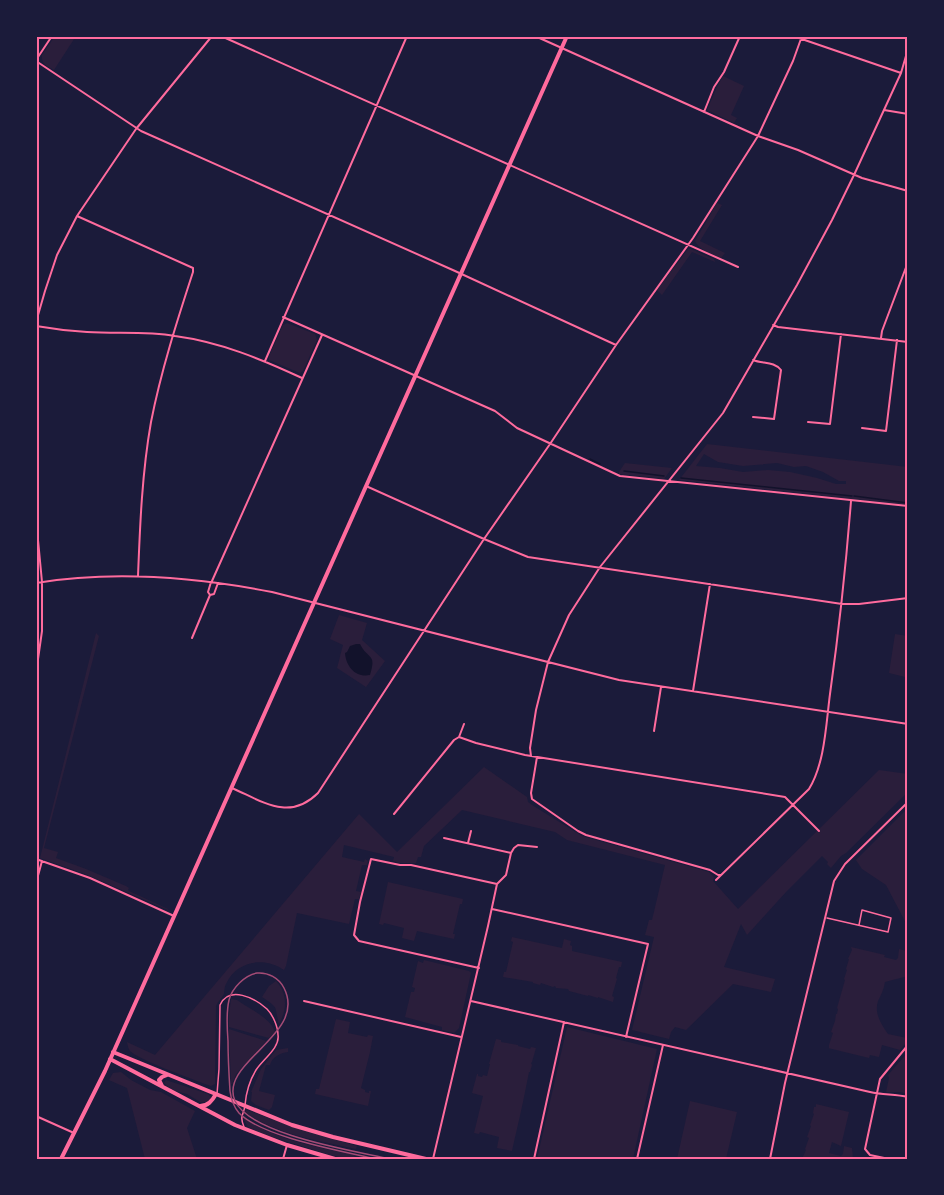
<svg xmlns="http://www.w3.org/2000/svg" width="944" height="1195" viewBox="0 0 944 1195" font-family="'Space Grotesk',sans-serif">
  <style>
    .green { fill: #2a1e3b; fill-rule: evenodd }
    .water { fill: #12122b }
    .lines { fill: none; stroke-linecap: round; stroke-linejoin: round }
    .stream { stroke: #12122b; stroke-width: 1.5 }
    .service { stroke: #ff6b9d; stroke-width: 1.5 }
    .minor { stroke: #ff6b9d; stroke-width: 2 }
    .secondary { stroke: #ff6b9d; stroke-width: 4 }
    .tram { stroke: #a44b75; stroke-width: 1.5 }
    .neatline { fill: none; stroke: #ff6b9d; stroke-width: 2 }
  </style>
  <rect width="100%" height="100%" fill="#1b1b3a"/>
  <path class="green" d="M55 36H76L54 70C47 66 41 64 42 55Z
    M723 76 744 86 731 115 737 118 734 123 707 110 717 87Z
    M717 203 722 205 700 241 725 253 721 258C712 254 699 250 695 241Z
    M688 249H691L714 259 715 262 692 252 662 295 657 290Z
    M287 323 315 334 317 340 303 371 300 373 269 360V356L283 325Z
    M707 444 908 467V505L679 480ZM704 454 718 462 743 466 777 463 794 467 806 466 823 472 839 481H846V484H836L817 478 790 472 768 470 743 472 720 468 696 466Z
    M625 463 672 468 664 479 619 474V472Z
    M339 615 367 623 362 640 385 661 366 687 337 668 343 645 330 639Z
    M96 633 99 636 44 848 58 852 56 858 86 869 126 886 129 888 128 890 129 891 168 909V910L85 874 40 858Z
    M895 634 908 636V679L905 677 889 673Z
    M484 767 527 797 528 802 532 805 582 836 709 872 714 877 713 881 738 909 879 770 908 774V792L846 853 841 856 831 868 827 864 828 862 822 856 786 892 747 935 741 924 724 967 775 979 771 992 733 984 686 1030 675 1027 671 1032 669 1039 632 1030 654 937 645 935 649 920H652L665 865 567 840 555 832 462 810 424 846 421 857H418L416 863H400L393 861 394 857 344 845 342 857 364 862 365 859 368 861 367 865H362L356 891 361 892 359 899H355L349 924 297 913 286 966 284 970C264 956 236 961 226 984 225 985 224 992 224 994 222 998 218 1001 216 1006L215 1084 211 1086 205 1084C190 1078 139 1060 130 1051 128 1048 128 1046 127 1042L155 1055 359 814 397 852Z
    M908 808V927L886 885 862 869 856 860Z
    M388 882 463 899 462 904H460L453 934H455L454 939 417 931 414 941 402 938 404 928 384 923 383 925 379 924Z
    M512 937 562 948 564 939 571 941 570 945 572 946V951L622 962 621 967H619L616 978 617 979 612 996 614 997 613 1002 598 997V998L588 995V996L569 991 568 989 556 988 555 986 553 987 541 983 540 985 533 983V982L503 977 504 972H506L513 942 511 941Z
    M851 947 885 955 884 957 896 960 898 958 899 949 907 951 908 949V976L885 982C884 989 881 995 878 1001 874 1013 881 1024 888 1034L907 1038V1042L900 1050 882 1045 879 1057 870 1055 869 1058 828 1048H829V1045L833 1033 831 1032 835 1021 836 1014H837L838 1009 837 1008 845 980 844 979 847 970 846 969 849 959H848L852 950Z
    M424 960 469 971 471 973 459 1028 454 1033 442 1030V1027L405 1017 411 992H414L415 988 412 987 418 961 423 963Z
    M276 981C288 994 287 1010 279 1024 274 1006 280 1009 262 997L269 986Z
    M231 999 237 1000C248 1008 271 1018 275 1032L269 1038 229 1027V1015Z
    M336 1019 350 1022 348 1033 367 1037 368 1035 373 1036 370 1052 361 1088 365 1090V1092L369 1093V1091H371L368 1106 315 1094 316 1089H319Z
    M567 1027 657 1049 633 1159H537Z
    M229 1029 266 1041 236 1074 232 1084H231Z
    M496 1039 501 1040V1042L518 1045V1046L530 1049 531 1047 536 1048 532 1062 531 1063 532 1065 530 1072H529L524 1097C521 1112 516 1133 512 1151L497 1148 499 1137 480 1132 479 1134 474 1133 483 1096 472 1093 477 1074H478V1076L482 1077 483 1075 487 1076 490 1064H489Z
    M288 1048V1052C280 1053 272 1057 270 1065H266L259 1091 275 1095 272 1107 269 1110 256 1105 251 1101 252 1092H251L261 1069 276 1050Z
    M908 1052V1094L900 1092H886L889 1078 888 1075Z
    M121 1072 131 1080 150 1090 161 1092 195 1111 187 1128 197 1159H145L127 1088 109 1080 113 1073Z
    M166 1080 208 1094 211 1097V1099L208 1102H200L187 1094 175 1091 167 1086 164 1083Z
    M690 1101 737 1112 726 1159H677Z
    M816 1104 849 1112 841 1146 832 1142 829 1153 841 1156 843 1154 844 1146 852 1148 853 1159H802L806 1150 805 1149 809 1138 807 1137 811 1126 810 1125 814 1114 813 1113 814 1107H816Z
    M247 1110 304 1131 357 1146 356 1149C323 1142 272 1133 245 1112Z
    M243 1118C276 1140 317 1147 355 1155L354 1159 339 1157 327 1154 266 1135 248 1127Z"/>
  <path class="water" d="M356 644H360C368 660 377 653 370 675 356 678 346 667 345 653L347 652 350 646Z"/>
  <g class="lines">
    <path class="stream" d="M590 459 600 464
      M624 471 664 476
      M681 478 852 496
      M854 496 908 503"/>
    <path class="service" d="M827 918 888 932 891 918 862 910 859 925
      M217 1094 219 1069 220 1005C229 985 255 998 267 1009 273 1015 278 1027 278 1035 280 1048 263 1059 256 1070 250 1080 246 1093 245 1105 244 1115 239 1115 244 1127"/>
    <path class="minor" d="M221 36 738 267
      M535 36 758 136 798 150 862 178 908 191
      M793 36 901 73
      M36 60 52 36
      M36 61 141 131 455 271 616 345
      M884 110 908 114
      M704 112 714 87 724 72 740 36
      M77 216 193 268V272C177 321 161 371 151 422 142 473 140 525 138 576
      M283 317 495 411 517 428 620 476 908 506
      M36 322 45 291 57 255 77 216 136 129 212 36
      M773 325 778 327 908 342
      M36 326C53 329 70 331 87 332 116 334 146 331 175 336 220 342 261 359 302 378
      M881 338 882 331 908 262
      M265 361 407 36
      M753 417 774 419 781 370C774 361 763 364 753 360
      M808 422 830 424 841 334
      M862 428 886 431 897 340
      M366 486 484 539 528 557 842 604H859L908 598
      M36 519 42 582V631L36 673
      M212 581 322 335
      M36 583C115 570 195 577 272 592L619 680 908 724
      M210 595 208 592 211 582
      M192 638 210 595 214 594 218 583
      M693 691 710 584
      M654 731 661 687
      M459 737 476 743 525 755 785 797 819 831
      M459 737 464 724
      M531 756 530 748 536 710 548 662 569 615 600 567 723 413 797 285 832 220 854 175 901 73 908 49
      M537 757 531 793 532 799 578 831 586 835 710 870 718 875H721
      M232 788C262 801 289 822 318 793L484 539 550 444 616 345 693 238 758 136 793 61 802 36
      M394 814 454 740 459 737
      M444 838 511 853
      M468 843 471 831
      M36 859 90 878 174 916
      M716 880 809 789C825 763 826 724 830 694 839 630 846 565 851 501
      M36 883 42 861
      M497 884 506 875 511 853 514 848 518 845 537 847
      M492 909 648 944 626 1037
      M479 968 359 941 354 935 360 902 371 859 400 865H411L497 884
      M304 1001 461 1037
      M471 1001 870 1092C883 1095 895 1094 908 1097
      M36 1116 74 1133
      M283 1159 287 1145
      M433 1159 488 926 497 884
      M534 1159 564 1022
      M637 1159 663 1045
      M770 1159 785 1083 834 881 845 864 908 802
      M889 1159 870 1155 865 1149 880 1079 908 1045"/>
    <path class="secondary" d="M113 1052 292 1125 333 1137 426 1159
      M110 1059 235 1125 287 1145 335 1159
      M162 1086 159 1080 162 1077 167 1075
      M200 1106C208 1106 212 1101 216 1094
      M61 1159 105 1071 567 36"/>
    <path class="tram" d="M376 1159C342 1151 262 1137 239 1113 233 1106 231 1099 230 1091 229 1075 228 1058 228 1041 227 1028 226 1013 229 1000 232 988 245 975 257 973 268 972 279 978 284 988 308 1035 218 1062 235 1101 251 1135 355 1151 390 1159"/>
  </g>
  <rect width="944" height="1195" fill="none" stroke="#1b1b3a" stroke-width="75"/>
  <rect x="38" y="38" width="868" height="1120" class="neatline"/>
</svg>
